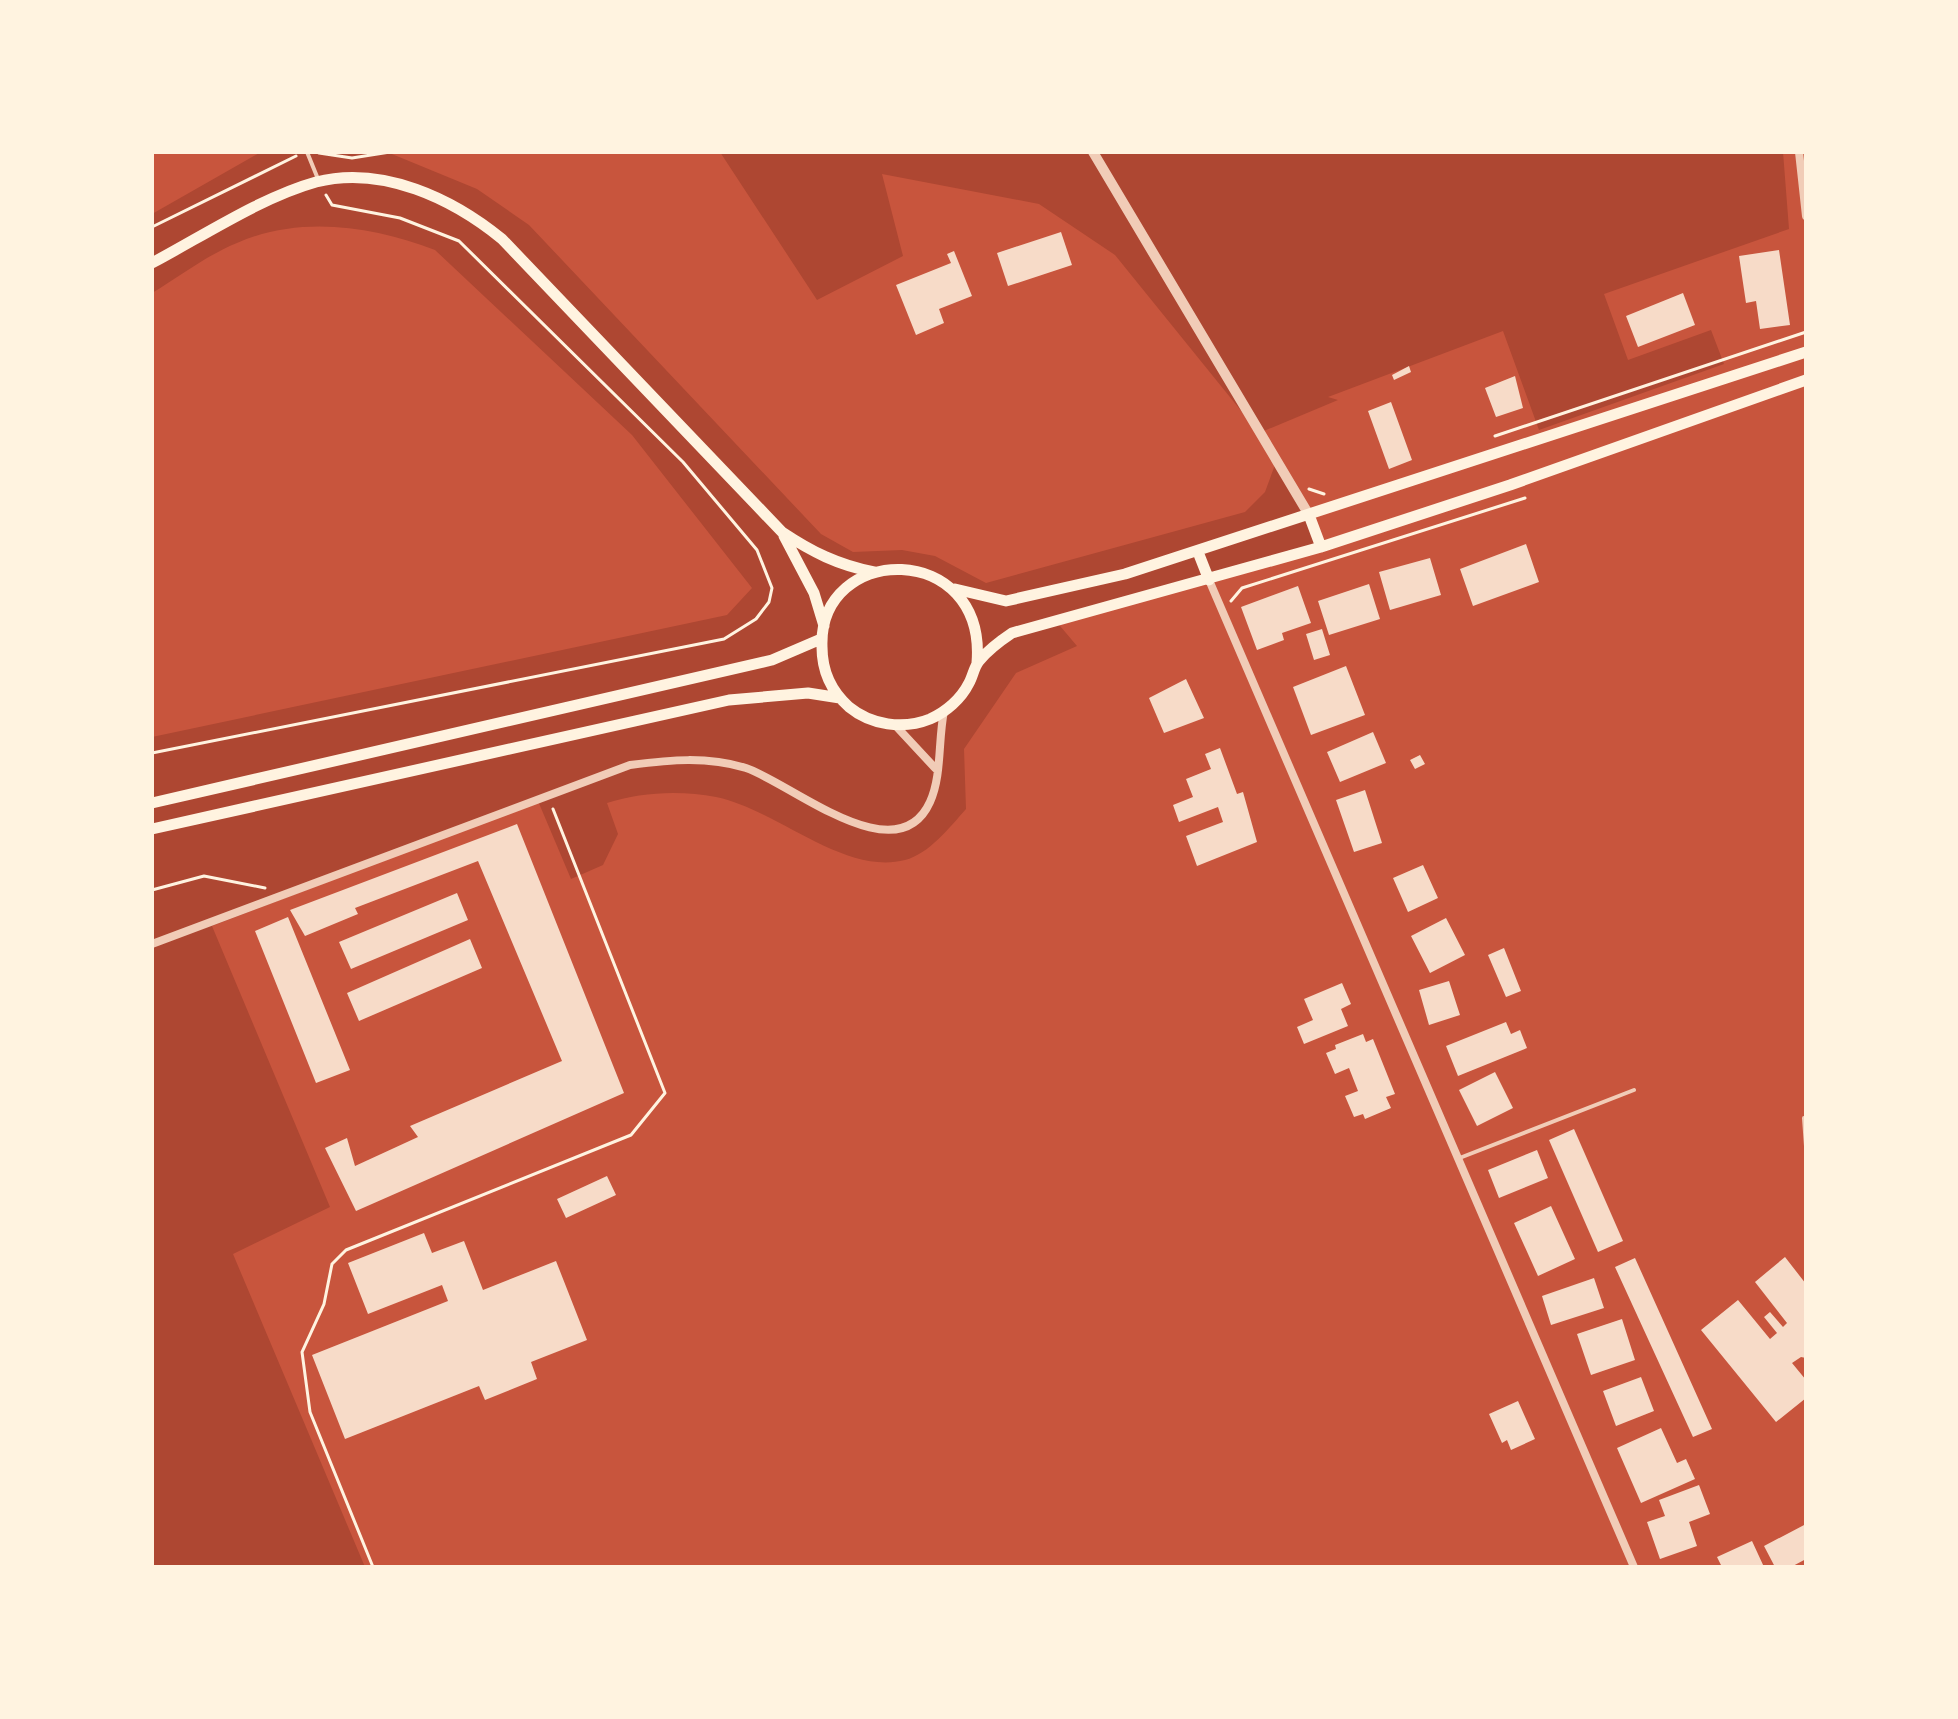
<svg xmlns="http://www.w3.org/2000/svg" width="1958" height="1719" viewBox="0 0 1958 1719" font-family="'Archivo Narrow',sans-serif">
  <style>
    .green { fill: #ae4732 }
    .building { fill: #f7dbc8 }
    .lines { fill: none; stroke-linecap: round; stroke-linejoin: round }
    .path { stroke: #fff3e0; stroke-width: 3 }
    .service { stroke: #f1ccb7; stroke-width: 4 }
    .minor { stroke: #f1ccb7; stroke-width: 8 }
    .tertiary { stroke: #f1ccb7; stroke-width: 10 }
    .secondary { stroke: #fff3e0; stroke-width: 11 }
  </style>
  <rect width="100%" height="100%" fill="#c8553d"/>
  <path class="green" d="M261 152H387L477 189 529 225 821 534 853 552 902 550 935 556 986 583 1245 512 1265 492 1276 462 1322 546 1055 620 1077 646 1016 673 964 749 966 809C950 827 929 854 905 860 844 876 776 809 716 797 681 790 640 792 607 803L618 834 603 865 571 879 538 801 212 926 330 1207 233 1254 365 1567H152V737L727 615 752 588 632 435 435 250C373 226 300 215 237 243 207 255 179 277 152 293V214Z
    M720 152H1783L1789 229 1604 294 1628 360 1711 330 1724 364 1539 430 1503 331 1328 397 1338 400 1259 433 1115 255 1039 204 882 174 903 256 817 300Z"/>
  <path class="building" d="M1061 232 1072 265 1008 286 997 253Z
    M1779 250 1790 325 1760 329 1756 301 1746 303 1739 256Z
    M954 251 972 296 939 309 944 323 916 335 896 285 951 263 947 254Z
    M1683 293 1695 325 1638 347 1626 316Z
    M1409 366 1411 372 1394 380 1392 375Z
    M1515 376 1523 408 1496 417 1485 388Z
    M1391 402 1412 460 1389 469 1368 411Z
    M1526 544 1539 582 1473 606 1460 569Z
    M1430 558 1441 595 1390 610 1379 572Z
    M1369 584 1380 619 1329 635 1318 601Z
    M1298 586 1311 623 1282 633 1284 640 1257 650 1241 607Z
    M1322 629 1330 655 1314 660 1306 634Z
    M1346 666 1365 715 1311 735 1293 687Z
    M1186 679 1204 718 1164 733 1149 698Z
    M1373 732 1386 763 1340 782 1327 752Z
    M1220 748 1237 794 1243 792 1257 842 1197 866 1186 836 1223 822 1218 807 1179 822 1173 805 1193 797 1186 779 1211 769 1205 754Z
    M1420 755 1425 764 1415 769 1410 760Z
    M1365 790 1382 843 1354 852 1336 800Z
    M517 824 624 1093 356 1211 325 1148 347 1138 355 1166 418 1137 410 1126 562 1061 478 861 355 908 358 914 305 936 290 910Z
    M1423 865 1438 898 1408 912 1393 878Z
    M457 893 468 920 351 969 339 942Z
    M288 917 350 1070 316 1083 255 931Z
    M1446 918 1465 955 1430 973 1411 936Z
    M470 939 482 968 359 1021 347 993Z
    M1504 948 1521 991 1506 997 1488 955Z
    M1449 981 1460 1015 1429 1025 1419 990Z
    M1342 983 1351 1004 1341 1009 1348 1026 1304 1044 1297 1027 1313 1020 1304 999Z
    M1506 1022 1511 1034 1520 1030 1527 1048 1458 1076 1446 1046Z
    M1363 1034 1366 1042 1373 1039 1395 1094 1386 1097 1391 1108 1365 1119 1363 1114 1354 1117 1345 1096 1358 1091 1349 1068 1335 1074 1326 1053 1336 1049 1335 1045Z
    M1495 1072 1513 1108 1477 1126 1459 1090Z
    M1574 1129 1623 1241 1598 1252 1549 1140Z
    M1537 1150 1548 1178 1499 1198 1488 1170Z
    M607 1176 616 1195 566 1218 557 1199Z
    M1551 1206 1575 1259 1538 1276 1514 1223Z
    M424 1233 432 1253 464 1241 483 1290 556 1261 587 1340 531 1362 537 1379 485 1400 479 1386 345 1439 312 1355 448 1301 442 1285 368 1314 348 1263Z
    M1785 1257 1806 1284V1358L1801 1357 1792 1363 1806 1380V1398L1776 1422 1701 1330 1738 1300 1770 1339 1777 1333 1764 1317 1770 1312 1783 1327 1787 1323 1755 1282Z
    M1635 1258 1712 1429 1693 1437 1615 1267Z
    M1594 1278 1604 1308 1551 1325 1542 1296Z
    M1622 1319 1635 1360 1591 1375 1577 1334Z
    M1641 1377 1654 1411 1616 1426 1603 1391Z
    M1518 1401 1535 1439 1511 1450 1507 1440 1502 1443 1489 1414Z
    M1661 1428 1677 1463 1686 1459 1695 1479 1641 1503 1617 1448Z
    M1699 1485 1710 1514 1689 1522 1697 1546 1660 1559 1647 1522 1665 1516 1659 1500Z
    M1806 1524V1559L1791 1567H1775L1764 1546Z
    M1752 1541 1764 1567H1722L1717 1557Z"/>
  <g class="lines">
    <path class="path" d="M319 153 352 158 390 152
      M152 227 296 156
      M1495 436 1806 332
      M1309 489 1324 494
      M1231 601 1242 588 1525 498
      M152 753 724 639 756 619 769 602 772 588 757 550 683 462 459 241 400 218 332 205 326 195
      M152 890 204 876 265 888
      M373 1567 310 1412 302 1352 324 1304 332 1264 346 1250 631 1135 665 1093 553 809"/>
    <path class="service" d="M307 152 318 179
      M1804 1118 1806 1146
      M1457 1159 1634 1090"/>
    <path class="minor" d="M1799 152 1806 216
      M1209 580 1634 1567
      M895 725 935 768
      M152 944 630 765C670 760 706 756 746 768 791 783 897 875 930 802 942 776 938 740 944 711"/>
    <path class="tertiary" d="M1093 152 1309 515"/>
    <path class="secondary" d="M152 263C203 236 262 197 316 182 383 165 453 199 502 239L782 532C812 552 838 565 874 572
      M1309 515 1321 547
      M784 536 814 593 824 626
      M1198 552 1209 580
      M955 589 1006 601 1125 574 1806 352
      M977 663C987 540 818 542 822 647 822 670 831 691 849 707 871 725 903 730 930 719 946 712 961 699 969 683 973 676 974 667 979 661 988 650 1000 641 1012 633L1321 547 1510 485 1806 380
      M152 803 772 660 821 639
      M152 829 729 700 808 693 840 698"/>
  </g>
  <rect width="1958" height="1719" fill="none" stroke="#fff3e0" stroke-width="308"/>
</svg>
